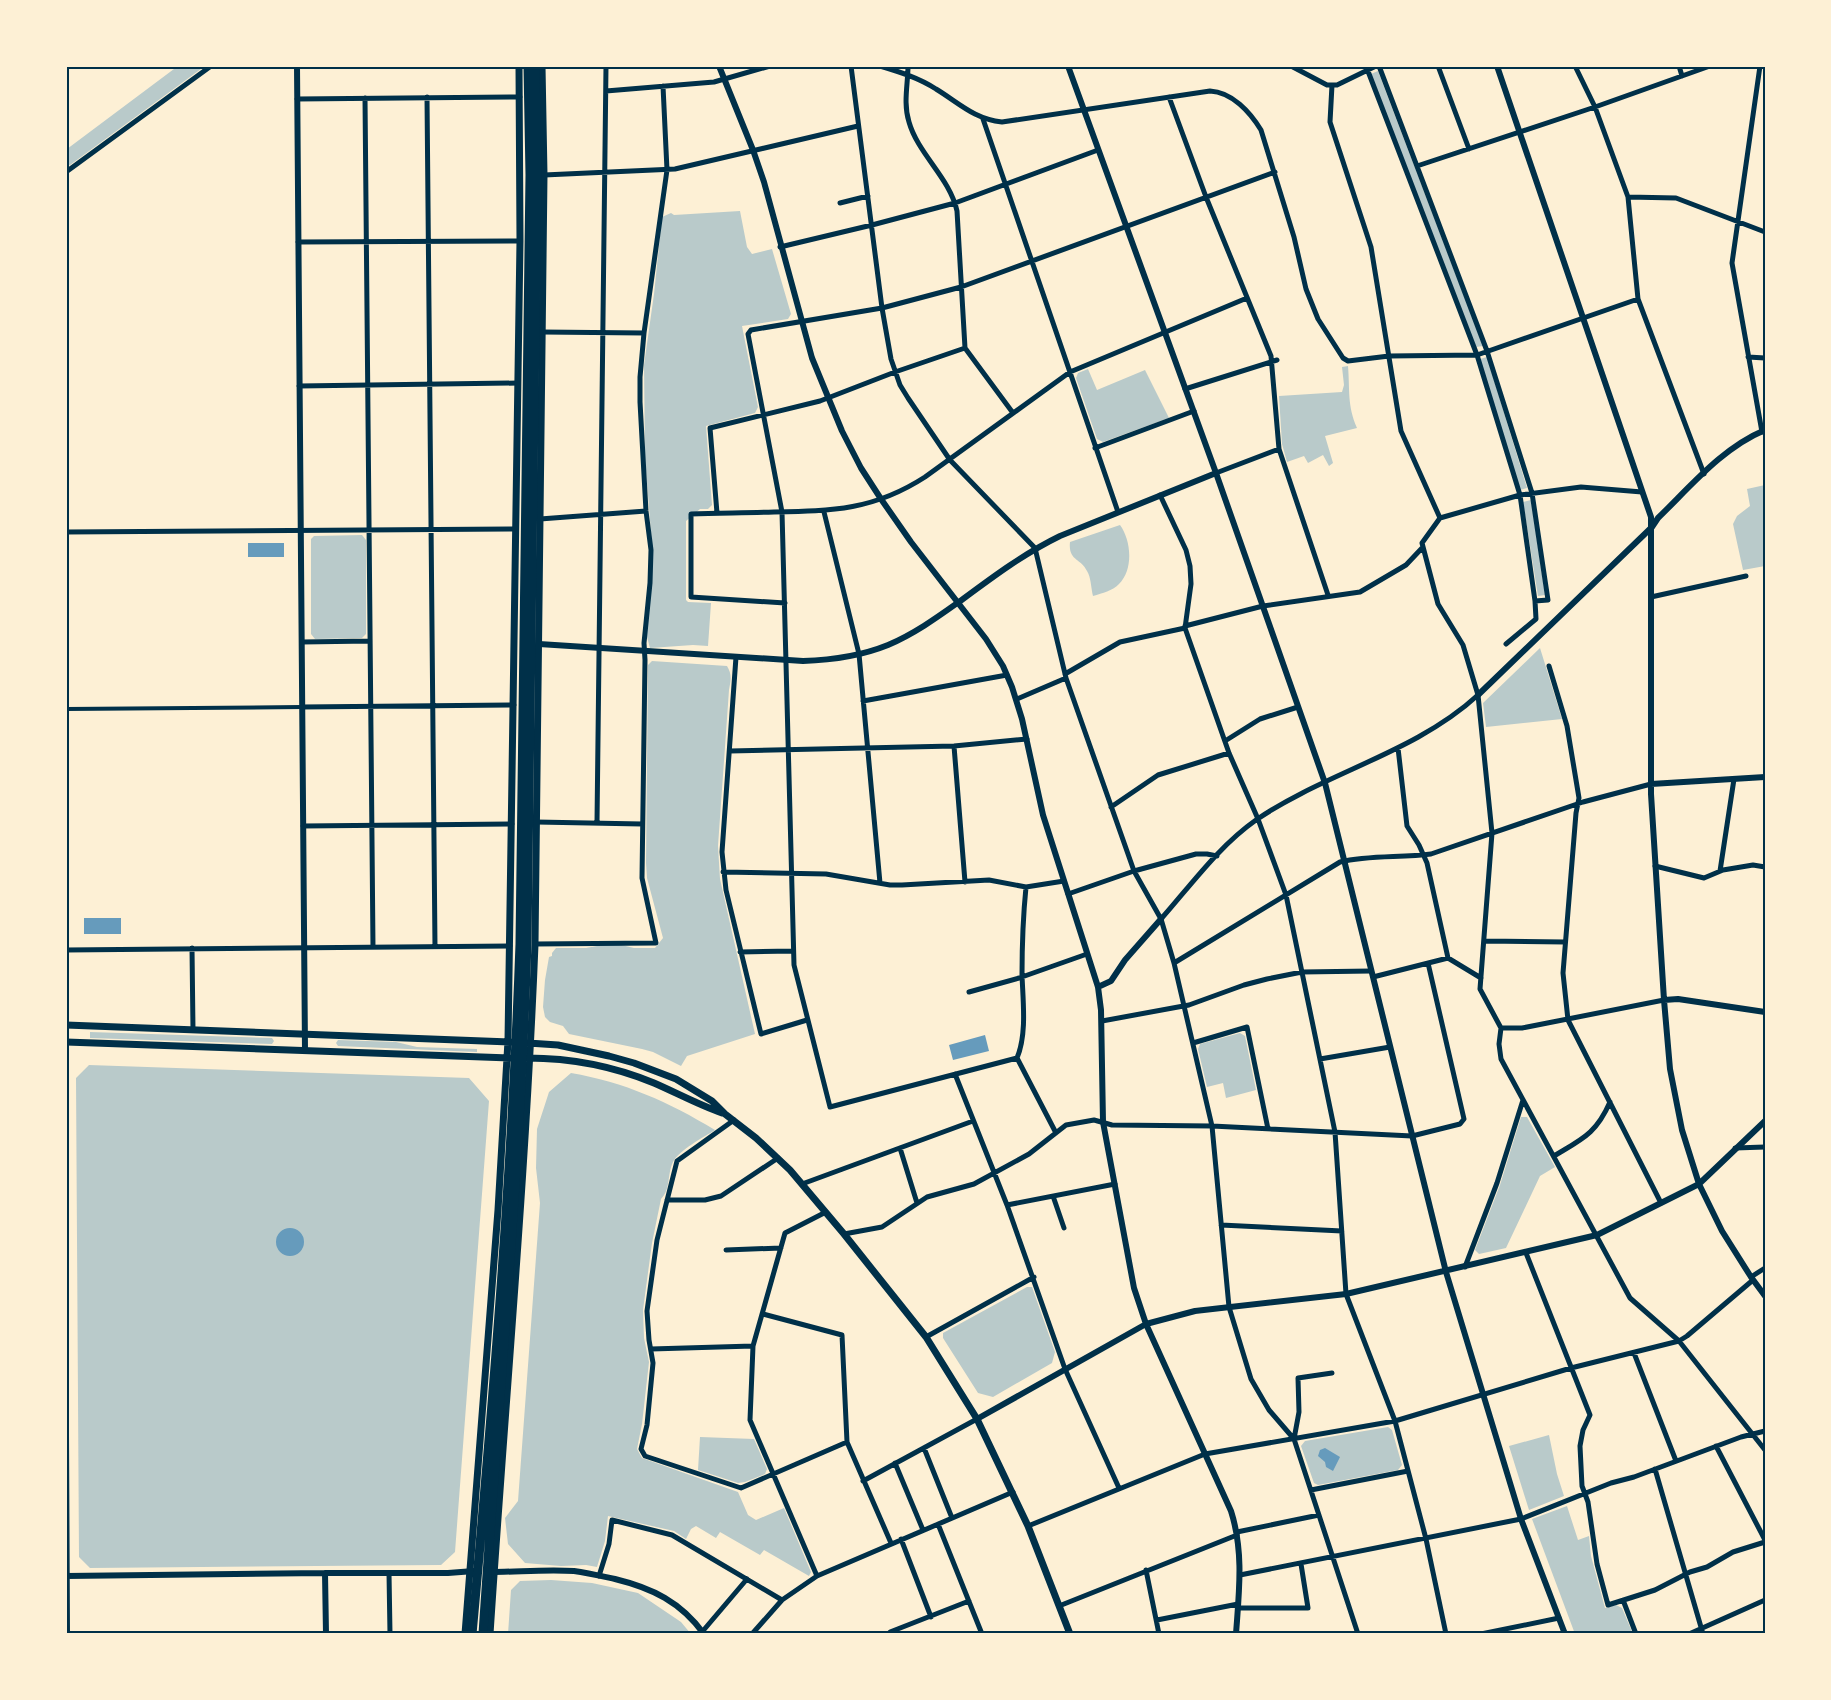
<svg xmlns="http://www.w3.org/2000/svg" width="1831" height="1700" viewBox="0 0 1831 1700" font-family="'IBM Plex Serif',serif">
  <style>
    .green { fill: #b9caca }
    .water { fill: #669bbc }
    .lines { fill: none; stroke-linecap: round; stroke-linejoin: round }
    .pedestrian { stroke: #003049; stroke-width: 4 }
    .minor { stroke: #003049; stroke-width: 5 }
    .tertiary { stroke: #003049; stroke-width: 6 }
    .secondary { stroke: #003049; stroke-width: 7 }
    .motorway { stroke: #003049; stroke-width: 9 }
    .neatline { fill: none; stroke: #003049; stroke-width: 2 }
  </style>
  <rect width="100%" height="100%" fill="#fdf0d5"/>
  <path class="green" d="M178 66H205L70 165 67 164V149Z
    M1378 71 1483 346 1476 347 1371 74Z
    M740 211 747 247 752 254 772 249 791 314 788 319 742 326 758 407 755 413 706 426 712 505 708 509H700L686 521V600L688 602 711 603 708 646 693 645 650 648 644 626 652 545 645 458 644 365 654 294 662 217 671 213 674 215Z
    M1487 357 1527 488 1520 490 1480 359Z
    M1348 366C1350 390 1347 405 1357 428L1325 436 1333 463 1329 466 1323 455 1308 463 1304 456 1287 462 1282 444 1279 396 1342 392 1344 385 1342 367Z
    M1088 369 1097 390 1145 370 1169 418 1103 442 1097 439 1076 378 1078 373Z
    M1765 485V566L1743 570 1733 524 1737 516 1750 506 1747 489Z
    M1531 500 1545 595 1538 596 1523 502Z
    M1120 525C1131 540 1134 569 1119 584 1112 591 1103 593 1093 596 1091 588 1091 577 1087 571 1081 558 1068 561 1070 542Z
    M362 535 366 540V634L362 638 315 639 311 634V539L314 536Z
    M1540 648 1562 719 1486 727 1483 703Z
    M652 661 727 666C732 674 731 680 729 690L718 846 720 879 755 1034 687 1056 681 1066 653 1052 642 1049 569 1034 563 1026 550 1022 545 1017 543 1007 545 980 549 957 552 956V953L556 948H586L613 943 634 948H655L663 938 647 878 646 863 648 665Z
    M90 1032 272 1038 274 1041 272 1044 90 1038Z
    M1240 1033 1245 1036 1256 1090 1226 1098 1223 1083 1207 1087 1198 1049 1200 1044Z
    M338 1040 396 1042 417 1047 477 1049V1052L338 1046 336 1043Z
    M89 1065 469 1078 489 1101 455 1552 441 1565 90 1568 79 1557 76 1078Z
    M571 1073C624 1082 669 1102 715 1130 704 1137 679 1150 673 1162 667 1174 671 1189 661 1199L652 1243 643 1310 644 1338 649 1362 642 1424 637 1449 642 1458 738 1492 748 1515 756 1520 784 1508 811 1572 809 1576 764 1550 760 1555 720 1532 716 1538 696 1526 691 1529 686 1539 674 1531 608 1516 605 1541 597 1567 586 1565 561 1566 525 1563 508 1544 505 1518 518 1501 540 1203 536 1168 537 1129 549 1092Z
    M1521 1117H1527L1555 1167 1540 1176 1506 1248 1479 1254 1475 1250 1500 1185Z
    M1027 1287H1032L1055 1352 1052 1363 993 1397 978 1393 943 1338V1333Z
    M1388 1427 1392 1430 1402 1465 1398 1470 1318 1485 1314 1483 1301 1446 1305 1441Z
    M1549 1435 1557 1474 1564 1496 1529 1510 1509 1446Z
    M700 1437 754 1439 767 1469 765 1474 745 1482 738 1483 698 1470Z
    M1567 1506 1578 1540 1589 1536 1591 1556 1605 1608 1616 1605 1622 1608 1633 1634H1575L1532 1519Z
    M551 1580 592 1583 638 1593 681 1622 691 1634H508L511 1590 520 1581Z"/>
  <path class="water" d="M248 543H284V557H248Z
    M84 918H121V934H84Z
    M985 1035 989 1051 953 1060 949 1045Z
    M276 1242a14 14 0 1 1 28 0a14 14 0 1 1-28 0Z
    M1325 1448 1340 1457 1333 1471 1326 1467 1325 1462 1318 1456 1320 1450Z"/>
  <g class="lines">
    <path class="pedestrian" d="M66 709 302 707"/>
    <path class="minor" d="M851 66 882 308 891 359 900 385 908 398 950 460 1035 548 1066 678 1134 871 1161 919 1174 963 1212 1126 1229 1307 1251 1379 1269 1410 1294 1439 1358 1634
      M880 66C900 72 919 78 936 89 959 103 974 119 1002 122L1210 91C1232 92 1250 112 1261 130L1294 237 1306 289 1318 319 1343 358 1348 361 1389 356 1477 355 1638 299
      M908 66C908 84 903 103 909 122 918 154 950 178 957 211L965 348 1013 413
      M1291 66 1327 85H1337L1376 66
      M1366 66 1477 355 1520 495 1535 601 1536 619 1506 644
      M1379 66 1487 351 1532 493 1548 600 1535 601
      M1438 66 1469 149
      M1575 66 1595 107 1628 197 1638 299 1704 474
      M1679 66 1682 76
      M1760 66 1732 263 1762 432
      M1332 85 1330 122 1371 247 1401 431 1440 518
      M606 91 714 82 770 66
      M427 97 435 947
      M1169 97 1206 197 1271 356 1279 449 1328 595
      M365 98 373 947
      M297 99 520 97
      M983 119 1118 512
      M1417 166 1595 107 1710 66
      M66 172 211 66
      M544 175 675 169 858 126
      M1628 197 1676 198 1765 232
      M840 203 868 196
      M298 242 520 241
      M780 247 872 225 955 203 1098 150
      M542 332 644 333
      M1748 357 1765 358
      M299 386 518 383
      M1185 389 1277 360
      M1095 448 1194 411
      M1216 473 1279 449
      M1642 492 1581 487 1520 495 1440 518 1422 543 1438 604 1463 645 1478 695 1492 833 1480 989 1501 1028 1499 1044 1501 1059 1630 1298 1679 1341 1765 1450
      M1160 495 1186 550 1190 566 1191 584 1185 628 1229 753 1258 819 1286 895 1335 1132 1346 1294 1395 1421 1426 1539 1446 1634
      M824 512 859 654 880 883
      M717 513 710 428 820 401 895 372 965 348
      M540 519 646 511
      M66 532 516 529
      M1651 597 1746 576
      M785 603 691 597V514C719 513 747 513 774 512 833 511 874 510 925 477L1070 372 1247 298
      M1185 626 1263 606 1360 592 1406 565 1423 547
      M302 642 370 641
      M736 657 722 852 726 890 761 1034 807 1020
      M1549 666 1567 726 1579 798 1576 813 1563 973 1568 1020 1661 1203
      M1065 674 1120 642 1185 628
      M1017 699 1066 678
      M863 701 1007 675
      M302 707 514 705
      M1225 741 1260 719 1298 707
      M954 746 965 882
      M1398 748 1407 826 1419 845 1427 863 1448 958 1481 978
      M730 751 954 746 1027 739
      M1111 807 1158 775 1229 753
      M536 822 642 824
      M597 823 606 66
      M303 826 512 824
      M1655 866 1704 878 1723 870 1753 865 1765 867
      M1720 871 1734 779
      M723 872 826 874 890 885H902L989 880 1026 887 1064 881
      M1068 894 1134 871 1196 854H1207L1217 856
      M1161 919C1191 885 1219 846 1256 820 1326 772 1415 753 1478 695
      M1484 941 1565 942
      M535 944 656 943 642 878 645 660 644 643 650 583 651 550 646 511 640 402V377L644 333 667 170 663 86
      M192 948 193 1030
      M66 950 510 946
      M740 952 793 951
      M1174 963 1340 862C1369 855 1401 858 1431 854L1583 802 1651 784
      M1373 977 1448 958
      M969 992 1019 978 1087 954
      M1102 1021 1189 1005 1244 985 1267 979 1302 972 1371 971
      M1501 1028H1522L1664 1000
      M1193 1043 1247 1027 1268 1129
      M1017 1058C1027 1034 1023 1002 1022 975 1022 945 1023 917 1026 887
      M1320 1059 1390 1047
      M955 1074 1007 1205 1065 1369 1119 1488
      M734 1120 677 1161 657 1240 647 1311 649 1340 653 1363 647 1425 641 1449 645 1456 741 1488 847 1442
      M1056 1133 1017 1058 830 1107 794 965 782 512 748 334 751 330 882 308 961 287 1275 172
      M900 1148 917 1203
      M1735 1148 1765 1147
      M1554 1156C1582 1139 1596 1134 1610 1102
      M802 1184 973 1121
      M1053 1196 1064 1228
      M667 1200H705L721 1196 778 1158
      M1007 1205 1115 1184
      M1221 1225 1342 1231
      M844 1234 882 1227 927 1197 974 1184 1029 1154 1066 1125 1094 1120 1112 1125 1212 1126 1412 1136 1460 1124 1464 1119 1428 963
      M726 1250 781 1248
      M1526 1253 1590 1415 1583 1430 1580 1446 1582 1486 1588 1502 1597 1564 1608 1605 1655 1590 1690 1572 1707 1567 1733 1552 1765 1542
      M1465 1267 1497 1183 1523 1100
      M1751 1277 1765 1268
      M763 1314 842 1335 847 1442 891 1543
      M926 1337 1034 1277
      M651 1349 753 1346
      M1634 1353 1676 1461
      M1294 1439 1299 1412 1298 1378 1332 1373
      M1716 1446 1765 1540
      M924 1448 952 1518
      M895 1463 923 1530
      M1655 1469 1703 1634
      M863 1481 977 1419
      M1311 1490 1408 1471
      M938 1524 982 1634
      M1028 1526 1205 1454 1395 1421 1571 1368 1679 1341 1687 1336 1753 1280
      M1237 1532 1319 1515
      M901 1539 931 1617
      M1146 1570 1159 1634
      M389 1573 390 1634
      M1240 1575 1521 1519 1611 1483 1634 1477 1741 1437 1765 1431
      M599 1576 609 1544 612 1520 672 1535 782 1600
      M817 1576 750 1420 753 1346 785 1233 826 1212
      M1623 1600 1636 1634
      M1059 1606 1237 1535
      M1238 1608H1308L1301 1564
      M1157 1620 1238 1604
      M702 1632 747 1579
      M752 1634 782 1600 817 1576 1013 1492
      M890 1634V1632L969 1601
      M1481 1634 1559 1618
      M1689 1634 1765 1600"/>
    <path class="tertiary" d="M297 66 305 1051
      M719 66 753 150 764 182 812 358 842 431 861 468 881 499 911 542 986 639 1003 666 1012 687 1022 719 1043 815 1098 987 1101 1010 1103 1122 1134 1288 1146 1324 1231 1511C1244 1552 1239 1592 1236 1634
      M1068 66 1216 473 1325 783 1446 1272 1521 1519 1565 1634
      M1497 66 1651 517V794L1664 1000 1670 1069 1682 1130 1699 1184 1722 1231 1751 1277 1765 1296
      M539 644 803 661C833 660 861 656 888 645 916 633 939 616 963 599 994 576 1025 553 1060 536L1216 473
      M1478 695 1652 527 1658 518C1691 486 1722 448 1765 430
      M1651 784 1765 777
      M1098 987 1111 981 1125 960 1161 919
      M1664 1000 1678 999 1765 1012
      M977 1419 1146 1324 1195 1311 1346 1294 1597 1235 1699 1184 1765 1121
      M66 1435 67 1634
      M490 1572C518 1572 546 1569 574 1571 588 1573 601 1576 615 1579 652 1588 681 1602 704 1634
      M325 1573 326 1634
      M66 1576 325 1573H448L474 1571"/>
    <path class="secondary" d="M66 1025 511 1042
      M66 1042 510 1058
      M528 1043 558 1045 609 1056 634 1063 676 1079 712 1101 725 1114 756 1138 790 1170 844 1234 926 1337 977 1419 1028 1526 1070 1634
      M527 1058C572 1058 613 1066 654 1083 677 1093 699 1105 722 1113
      M465 1634 498 1210 508 1041 520 241 519 66
      M490 1634C505 1404 526 1174 535 944L544 175 542 66"/>
    <path class="motorway" d="M472 1634C493 1404 512 1174 520 944L530 175 528 66
      M483 1634C498 1403 520 1173 527 942L537 175 535 66"/>
  </g>
  <rect width="1831" height="1700" fill="none" stroke="#fdf0d5" stroke-width="135"/>
  <rect x="68" y="68" width="1696" height="1564" class="neatline"/>
</svg>
